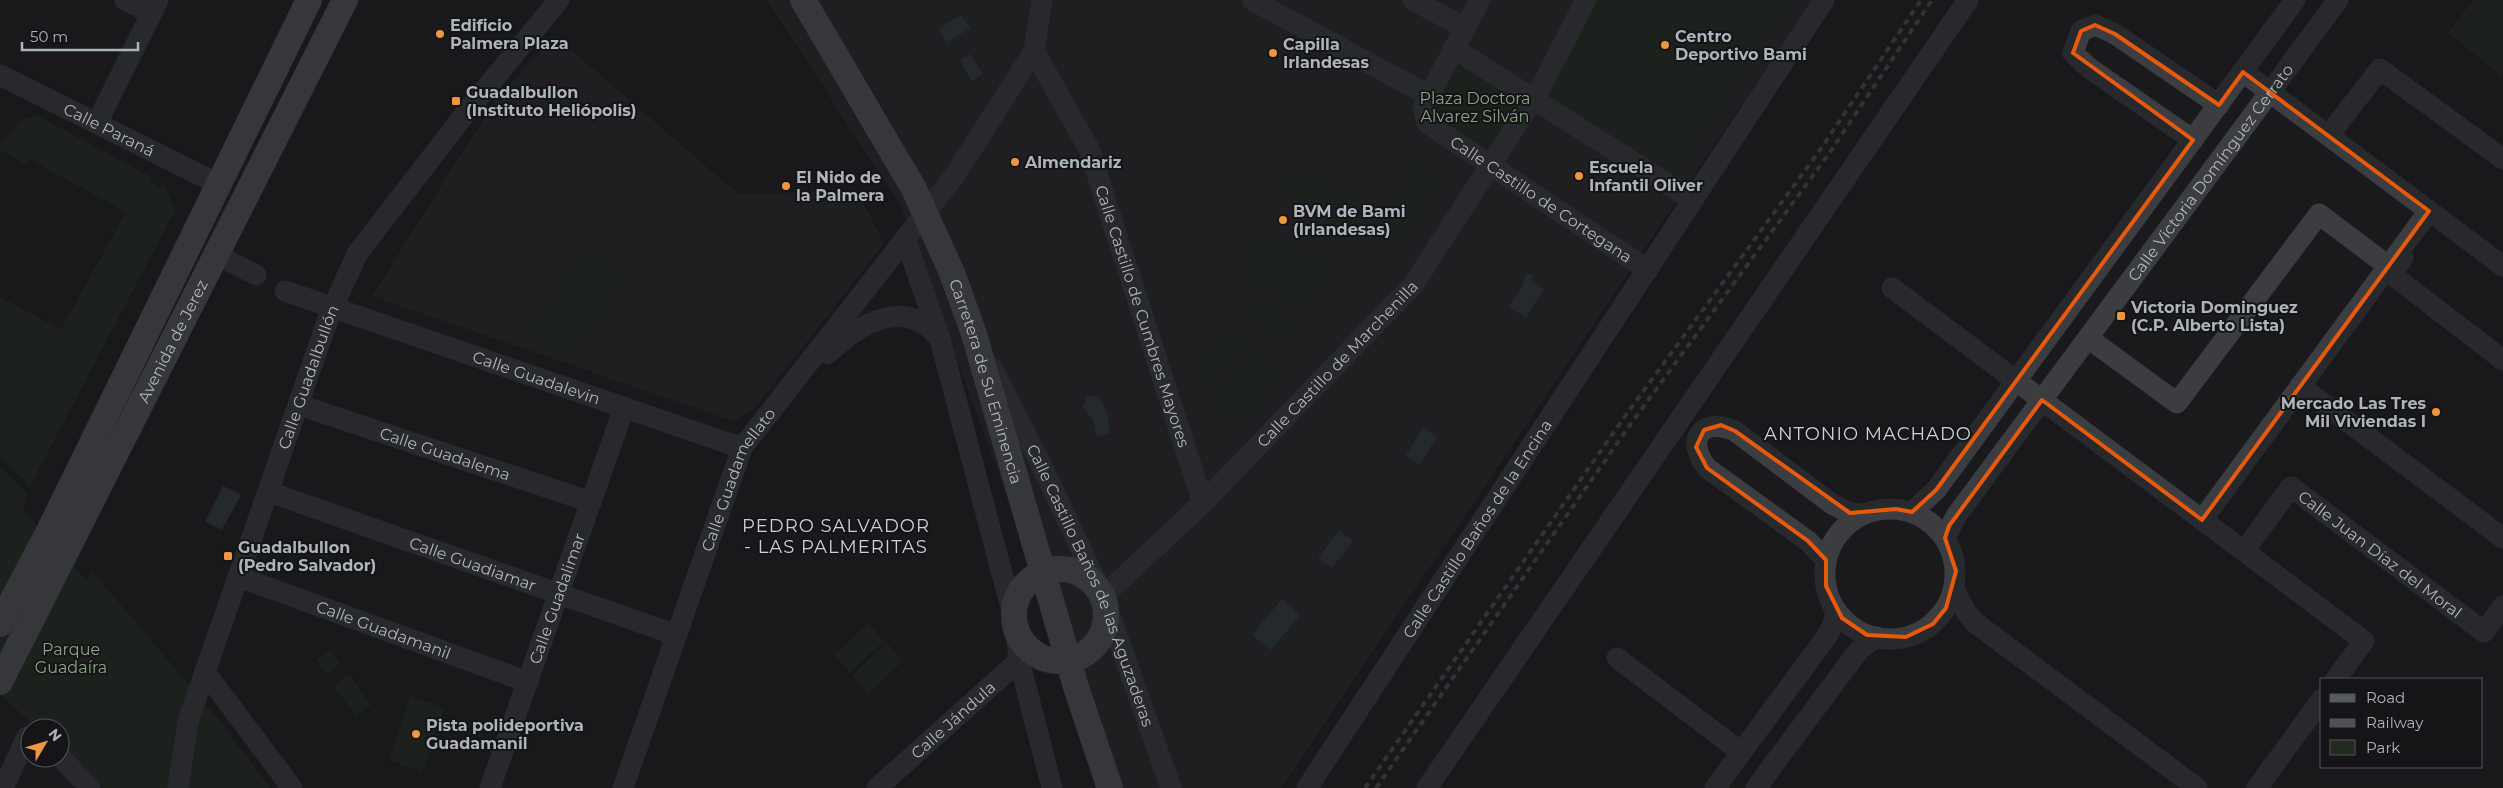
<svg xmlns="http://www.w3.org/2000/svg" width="2503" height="788" viewBox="0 0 2503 788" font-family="Montserrat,sans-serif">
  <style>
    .built { fill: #262729 }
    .green { fill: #222a22 }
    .water { fill: #303c40 }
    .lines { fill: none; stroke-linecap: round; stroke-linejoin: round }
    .minor { stroke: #3b3d41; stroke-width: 21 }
    .major { stroke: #575b60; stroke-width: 26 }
    .rail { stroke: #4e5256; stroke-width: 4; stroke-dasharray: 6 5; stroke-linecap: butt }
    .marked { fill: none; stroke: #e8590c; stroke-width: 4; stroke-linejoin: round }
    .poi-dot { fill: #ee9641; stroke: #151517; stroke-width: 2 }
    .labels { text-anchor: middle; stroke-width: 4; stroke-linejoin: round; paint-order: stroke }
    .poi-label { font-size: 16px; font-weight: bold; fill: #adb4bb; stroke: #151517; text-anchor: start }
    .park-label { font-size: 16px; fill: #88a685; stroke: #151517 }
    .street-label { font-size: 16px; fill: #adb4bb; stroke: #151517 }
    .neighbourhood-label { font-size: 18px; letter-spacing: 1px; fill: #ced2d7; stroke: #151517 }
  </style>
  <rect width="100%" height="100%" fill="#1a1a1c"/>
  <path class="built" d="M763 0H1812L1281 788H1114L900 205 769 3Z
    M2473 0H2503V72L2501 76 2448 33Z
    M555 36 738 194 857 191 884 243 755 408 734 421 372 296 497 98Z"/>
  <path class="green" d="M1594 0H1789L1677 172 1546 91Z
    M2482 0H2503V60L2497 68 2455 38Z
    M1461 65 1519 100 1489 149 1431 114Z
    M36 115 151 177 149 182 160 188 163 183 175 210 30 486 0 457V297L61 330 126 212 28 158 25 164 0 150V145L21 121Z
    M1415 159 1444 176 1406 246 1378 230Z
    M1295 163 1368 203 1350 236 1277 196Z
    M1260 226 1332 266 1305 312 1236 273Z
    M591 244 631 276 564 358 525 326Z
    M1261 296 1302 321 1288 345 1246 321Z
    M1232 327 1250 347 1210 384 1192 364Z
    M1261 353 1286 377 1238 427 1213 403Z
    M0 466 27 493 23 509 87 582 92 571 217 718 270 788H104L60 747V728H38L0 695Z
    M868 623 884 641 850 673 834 655Z
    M887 643 903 661 868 693 852 675Z
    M330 650 340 663 327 674 316 660Z
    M350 675 371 705 356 716 334 686Z
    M410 696 444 708 422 772 389 760Z"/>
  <path class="water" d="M961 15 971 28 947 42 938 29Z
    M970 54 983 74 972 81 960 60Z
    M1527 273 1533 276 1531 280 1544 289 1526 318 1509 307 1525 282 1523 280Z
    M1087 396 1099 397 1108 413 1109 434 1097 437 1093 419 1083 408Z
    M1423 428 1437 437 1419 465 1406 455Z
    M223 486 241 495 222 530 205 521Z
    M1339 530 1353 541 1332 568 1318 558Z
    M1282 599 1300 615 1271 650 1252 635Z"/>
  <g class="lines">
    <g class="minor">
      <path d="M125 0 151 13"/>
      <path d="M1252 0 1428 95"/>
      <path d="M1413 0 1465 28"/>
      <path id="s1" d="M1480 0 1423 107 1427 123 1648 270"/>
      <path d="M1453 48 1693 200"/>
      <path id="s2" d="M1034 51 1089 149 1203 503"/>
      <path d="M2243 72 2503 266"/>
      <path id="s3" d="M0 75 218 184"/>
      <path d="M97 123 158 0"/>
      <path d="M2329 135 2380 69 2503 159"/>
      <path d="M2193 140 2089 68 2073 53 2081 31 2095 25 2115 34 2219 105"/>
      <path d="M905 238 940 339 1014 619"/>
      <path d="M217 255 256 275"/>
      <path d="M2403 258 2391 274 2503 360"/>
      <path d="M1892 288 2364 641 2336 679"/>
      <path id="s4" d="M285 291 742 448"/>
      <path d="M2088 338 2177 403 2319 214 2388 266"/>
      <path d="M827 354C859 325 905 294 940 339"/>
      <path id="s5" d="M992 368 1039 460 1103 596 1171 788"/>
      <path d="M2300 386 2503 538"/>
      <path id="s6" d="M299 405 591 502"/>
      <path id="s7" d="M269 492 676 635"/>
      <circle cx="1890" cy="574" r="65"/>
      <path d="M1912 512 1936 490 2295 0"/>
      <path d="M2202 520 2429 211"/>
      <path id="s8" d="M1945 538 1956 516 2338 0"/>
      <path id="s9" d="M2244 551 2291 487 2484 632 2503 606"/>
      <path d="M1826 560 1808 541 1707 468C1685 440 1701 416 1735 431L1832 504 1850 513 1864 514"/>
      <path id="s10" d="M239 577 528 682"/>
      <path d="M1954 589 1966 612 1974 622 2197 788"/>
      <path id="s11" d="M1103 596 1203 503 1413 285 1541 87 1586 0"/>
      <path d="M1016 628 1019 660 1052 788"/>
      <path d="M1617 658 1741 752"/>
      <path d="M205 672 292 788"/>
      <path d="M60 757 90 788"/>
      <path d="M3 788 27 737 30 738"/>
      <path id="s12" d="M178 788 188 722 205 672 329 316 357 254 468 110 559 0"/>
      <path id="s13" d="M490 788 624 408"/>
      <path id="s14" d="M623 788 742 448 955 175 1034 51 1042 0"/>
      <path id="s15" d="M877 788 1031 650"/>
      <path id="s16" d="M1307 788 1824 0"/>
      <path d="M1427 788 1968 0"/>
      <path d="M1715 788 1827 636 1834 622 1836 610"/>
      <path d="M1756 788 1859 650 1876 637"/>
      <path d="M2257 788 2322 699"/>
    </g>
    <g class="major">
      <path id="s17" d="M803 0 914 189 952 273 974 334 1076 687 1110 788"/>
      <circle cx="1060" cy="615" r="46"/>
      <path d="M0 624 49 531 309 0"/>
      <path id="s18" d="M0 682 345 0"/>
    </g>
    <path class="rail" d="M1365 788 1623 419 1820 150 1921 0
      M1376 788 1630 425 1828 155 1932 0"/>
  </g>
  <path d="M0 0H2503V788H0ZM2095 25 2115 34 2219 105 2243 72 2429 211 2202 520 2042 400 1949 526 1945 538 1956 571 1946 608 1933 624 1906 637 1867 635 1842 618 1826 586V560L1808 541 1707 468 1696 447 1704 430 1721 425 1735 431 1850 513 1896 509 1912 512 1936 490 2193 140 2073 53 2081 31Z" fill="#1a1a1c" fill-opacity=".55" fill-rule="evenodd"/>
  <path class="marked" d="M2095 25 2115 34 2219 105 2243 72 2429 211 2202 520 2042 400 1949 526 1945 538 1956 571 1946 608 1933 624 1906 637 1867 635 1842 618 1826 586V560L1808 541 1707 468 1696 447 1704 430 1721 425 1735 431 1850 513 1896 509 1912 512 1936 490 2193 140 2073 53 2081 31Z"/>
  <g class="poi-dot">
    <circle cx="440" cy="34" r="5"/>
    <circle cx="1665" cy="45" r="5"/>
    <circle cx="1273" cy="53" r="5"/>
    <rect x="451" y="96" width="10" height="10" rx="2.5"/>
    <circle cx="1015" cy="162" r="5"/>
    <circle cx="1579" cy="176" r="5"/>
    <circle cx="786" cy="186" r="5"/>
    <circle cx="1283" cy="220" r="5"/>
    <rect x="2116" y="311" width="10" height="10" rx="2.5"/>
    <circle cx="2436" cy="412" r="5"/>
    <rect x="223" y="551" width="10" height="10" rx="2.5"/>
    <circle cx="416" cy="734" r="5"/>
  </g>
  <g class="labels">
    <g class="poi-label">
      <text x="450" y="31">Edificio<tspan x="450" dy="18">Palmera Plaza</tspan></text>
      <text x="1675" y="42">Centro<tspan x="1675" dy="18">Deportivo Bami</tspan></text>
      <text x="1283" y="50">Capilla<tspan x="1283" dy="18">Irlandesas</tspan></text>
      <text x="466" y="98">Guadalbullon<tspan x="466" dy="18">(Instituto Heliópolis)</tspan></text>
      <text x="1025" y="168">Almendariz</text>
      <text x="1589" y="173">Escuela<tspan x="1589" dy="18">Infantil Oliver</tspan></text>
      <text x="796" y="183">El Nido de<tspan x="796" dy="18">la Palmera</tspan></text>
      <text x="1293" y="217">BVM de Bami<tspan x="1293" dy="18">(Irlandesas)</tspan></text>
      <text x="2131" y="313">Victoria Dominguez<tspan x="2131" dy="18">(C.P. Alberto Lista)</tspan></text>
      <text x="2426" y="409" text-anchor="end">Mercado Las Tres<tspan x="2426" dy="18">Mil Viviendas I</tspan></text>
      <text x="238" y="553">Guadalbullon<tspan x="238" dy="18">(Pedro Salvador)</tspan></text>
      <text x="426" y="731">Pista polideportiva<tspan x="426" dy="18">Guadamanil</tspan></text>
    </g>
    <g class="park-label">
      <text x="1475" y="104">Plaza Doctora<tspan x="1475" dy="18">Alvarez Silván</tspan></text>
      <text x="71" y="655">Parque<tspan x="71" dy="18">Guadaíra</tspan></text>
    </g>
    <g class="street-label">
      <text dy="6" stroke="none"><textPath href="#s3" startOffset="122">Calle Paraná</textPath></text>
      <text dy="6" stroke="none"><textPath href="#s8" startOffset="452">Calle Victoria Domínguez Cerrato</textPath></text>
      <text dy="6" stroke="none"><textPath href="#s1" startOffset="275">Calle Castillo de Cortegana</textPath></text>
      <text dy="6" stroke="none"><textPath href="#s2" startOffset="288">Calle Castillo de Cumbres Mayores</textPath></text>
      <text dy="6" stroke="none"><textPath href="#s18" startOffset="382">Avenida de Jerez</textPath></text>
      <text dy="6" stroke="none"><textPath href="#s11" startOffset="330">Calle Castillo de Marchenilla</textPath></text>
      <text dy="6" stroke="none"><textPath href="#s12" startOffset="432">Calle Guadalbullón</textPath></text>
      <text dy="6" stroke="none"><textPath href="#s4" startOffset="266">Calle Guadalevin</textPath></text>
      <text dy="6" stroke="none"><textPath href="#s17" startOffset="425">Carretera de Su Eminencia</textPath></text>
      <text dy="6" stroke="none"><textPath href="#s6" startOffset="154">Calle Guadalema</textPath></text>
      <text dy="6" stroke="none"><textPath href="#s14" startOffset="330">Calle Guadamellato</textPath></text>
      <text dy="6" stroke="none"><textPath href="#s16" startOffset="310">Calle Castillo Baños de la Encina</textPath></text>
      <text dy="6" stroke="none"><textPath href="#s9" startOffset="191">Calle Juan Díaz del Moral</textPath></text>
      <text dy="6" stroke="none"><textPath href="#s7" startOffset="216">Calle Guadiamar</textPath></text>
      <text dy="6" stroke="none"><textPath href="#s5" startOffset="239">Calle Castillo Baños de las Aguzaderas</textPath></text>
      <text dy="6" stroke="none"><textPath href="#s13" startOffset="201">Calle Guadalimar</textPath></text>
      <text dy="6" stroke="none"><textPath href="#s10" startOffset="154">Calle Guadamanil</textPath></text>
      <text dy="6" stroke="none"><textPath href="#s15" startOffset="102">Calle Jándula</textPath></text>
    </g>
    <g class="neighbourhood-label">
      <text x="1868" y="440">ANTONIO MACHADO</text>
      <text x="836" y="532">PEDRO SALVADOR<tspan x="836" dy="21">- LAS PALMERITAS</tspan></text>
    </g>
  </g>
  <rect x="2320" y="678" width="162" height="90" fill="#151517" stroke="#525559"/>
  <rect x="2330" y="694" width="25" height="8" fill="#575b60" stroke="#525559"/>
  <text x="2366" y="703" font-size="15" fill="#adb4bb">Road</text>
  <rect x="2330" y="719" width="25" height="8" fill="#4e5256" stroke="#525559"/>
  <text x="2366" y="728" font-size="15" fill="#adb4bb">Railway</text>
  <rect x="2330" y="740" width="25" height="15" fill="#222a22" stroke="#525559"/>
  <text x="2366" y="753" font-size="15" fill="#adb4bb">Park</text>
  <g transform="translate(45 743) rotate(52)"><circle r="24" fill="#151517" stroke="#525559"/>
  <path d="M0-4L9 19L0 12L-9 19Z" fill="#ee9641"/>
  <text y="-8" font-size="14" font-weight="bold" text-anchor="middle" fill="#adb4bb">N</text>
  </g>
  <path d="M22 42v8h116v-8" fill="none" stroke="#adb4bb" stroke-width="2.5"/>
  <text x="30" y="42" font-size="15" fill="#adb4bb" stroke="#151517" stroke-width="4" paint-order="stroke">50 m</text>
</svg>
